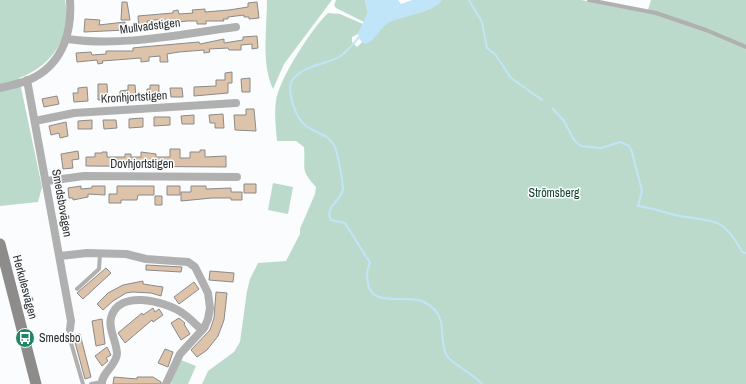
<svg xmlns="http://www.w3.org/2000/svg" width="746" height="384" viewBox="0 0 746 384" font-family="'Archivo Narrow',sans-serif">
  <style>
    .green { fill: #bbdacb }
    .water { fill: #c1e5f8 }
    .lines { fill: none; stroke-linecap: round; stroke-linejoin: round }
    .stream { stroke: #c1e5f8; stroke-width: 2 }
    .building { fill: #ddc3a9; stroke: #8b8a89 }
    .lane { stroke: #b1b0b0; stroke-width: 4 }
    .street { stroke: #b1b0b0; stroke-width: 8 }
    .secondary { stroke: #8d8c8b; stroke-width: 11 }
    .labels { text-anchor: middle; stroke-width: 3; stroke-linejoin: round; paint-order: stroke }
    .street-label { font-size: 12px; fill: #2d2e2f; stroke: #fafcfd }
    .park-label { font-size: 12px; fill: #0e3f2d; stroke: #fafcfd }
    .poi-label { font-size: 12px; fill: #2d2e2f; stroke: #fafcfd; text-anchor: start }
  </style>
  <rect width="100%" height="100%" fill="#fafcfd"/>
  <path class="green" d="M0 0H65C66 7 68 15 67 22 63 49 44 69 19 78L42 187 38 202 0 206Z
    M267 0H332L284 64 273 89C261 63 267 29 267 0Z
    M336 0H365L368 12 364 22 336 8 334 5Z
    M424 0H581L647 13 651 0H746V384H202L208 371 234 352 240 342 247 291 250 279 258 263 286 261 300 234V229L315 194 316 187C299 168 306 170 304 147L296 141H277C276 128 274 114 276 101 279 79 312 28 328 13L340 14 363 24 358 34 352 37V42L357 47 386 19Z
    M273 183 293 187 288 214 268 210Z
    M181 360 196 366 188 384H172L171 383Z"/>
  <path class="water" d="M365 0H398L401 4 412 0H442C435 12 403 16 390 22 379 28 376 41 365 44L360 40 358 34 368 12Z"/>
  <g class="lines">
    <path class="stream" d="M469 0 482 22 487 48 495 54 511 78 542 100
      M359 37C353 44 347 52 339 57 325 65 304 65 293 79 285 89 296 119 306 126 318 135 330 133 336 150 338 157 343 181 343 189 341 202 324 206 331 220L345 223 370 263C366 271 367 275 368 284 372 308 409 294 424 302 452 317 436 336 447 356 452 364 474 374 482 384
      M553 109 564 121 574 140 581 146 601 148 620 142 629 146 632 152 642 191 638 206C655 208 670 215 686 217 720 222 725 221 742 252L746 253"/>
  </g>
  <path class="building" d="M122 2H127L130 20H121Z
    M257 2 259 18 249 19V17H244V15L228 17V19H223L224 21H206V24H197V21H187L171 23V25L163 26 162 19 147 21 148 27 139 28 138 16 173 13V11L178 10 179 14 193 13 192 10 205 9V12L229 10 248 7V3Z
    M85 19 100 20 99 25 125 22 126 30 84 32Z
    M257 36 258 48 252 49V44L241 45V50H229L228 48 209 49 210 52 204 53V50L179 52 167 54 168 62H160V56L149 57V61L141 62V58L102 61 103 63 98 64 97 60 77 62 76 53 91 52 92 55 106 54V51H133V48L142 47 199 42 200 44 224 39V43L243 40V37Z
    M232 72V83H228V93L194 96V87L216 86V80H225V73Z
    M250 78V92H242L241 79Z
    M98 84H107L108 100H98Z
    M128 85H135L136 98 120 99V91L128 90Z
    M150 85H159V97L147 98V89H150Z
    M87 87 88 101 74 102 73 93H78V88Z
    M170 88H182L183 97H171Z
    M57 96 59 104 44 107 42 99Z
    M246 109H254L256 131 235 130 234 115H246Z
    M223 114 224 128H215V123H210L209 115Z
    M194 115V124H182L181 116Z
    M154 117H170V125L154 126Z
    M143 118V127L129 128V119Z
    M92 120V129H78V121Z
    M103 120H116L117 128 104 129Z
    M66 122 68 136 60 138 59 133 51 135 49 126Z
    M170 149H180V158H190V152H200V150H205V157L226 156V167L86 166V157H95V153H102V152H107V157H125V154H131V157H141V152L156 154V157H170Z
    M78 151 79 159 72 160 73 168 63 169 61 154Z
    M244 184H256V193H244Z
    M81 186V189L92 188V186H105V195L88 194V197L73 200V198H69L68 188Z
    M117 186H154V195H138L137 200H121V203H109V194H117Z
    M167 186H180V195H167Z
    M191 186H206V189L231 188V192H242V200H231V198H212L181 201V192H191Z
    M155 196H162V205H155Z
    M146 265 182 267 181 272 146 270Z
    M106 268 111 273 83 299 77 293Z
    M210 271 234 273 233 282 209 280Z
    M143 281V284L163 287 161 296 151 293 133 292 126 293 113 301 103 310 97 304 108 293 123 285Z
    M194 282 199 289 179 304 174 297Z
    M216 292 227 293 224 320 218 336 207 350 197 357 191 350 210 330 214 318Z
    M153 308 155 312 159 309 163 315 153 322 152 320 125 343 118 333 142 313 143 315Z
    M179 318 185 323 184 324 190 334 181 340 171 323Z
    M102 319 105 344 96 346 92 321Z
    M80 334 91 377 85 379 73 335Z
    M107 347 111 355 106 358 108 361 102 366 95 356Z
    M165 349 173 352 168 367 158 363Z
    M114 377 137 379V377H153L161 382V384H113Z"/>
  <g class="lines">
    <path class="lane" d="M589 0 656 13 706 30 746 47
      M77 289 99 269 100 253
      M70 329 69 336 83 384
      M91 384 102 382"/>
    <path class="street" d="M67 39C123 47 180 34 236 27
      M27 80 71 321 70 329
      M0 88C11 85 25 83 35 77 64 61 72 30 70 0
      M35 121 74 113 236 103
      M47 181 84 176 237 177
      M60 256 87 253 126 254 146 259 188 262 195 267 208 293 210 308 208 319 204 328 180 354 166 384
      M102 384C101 373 116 366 117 354 117 342 108 329 111 318 118 289 164 301 181 312 189 317 195 324 202 330"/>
    <path class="secondary" d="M0 244 36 384"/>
  </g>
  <defs>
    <g id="bus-disc" transform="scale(1)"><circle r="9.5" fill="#218762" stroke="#fafcfd"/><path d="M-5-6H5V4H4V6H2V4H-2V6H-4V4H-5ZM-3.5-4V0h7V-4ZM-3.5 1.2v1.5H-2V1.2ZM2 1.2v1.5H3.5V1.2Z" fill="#fff"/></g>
  </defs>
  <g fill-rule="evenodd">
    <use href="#bus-disc" x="25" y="338"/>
  </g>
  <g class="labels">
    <g class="street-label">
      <text transform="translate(150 26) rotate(-7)" y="4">Mullvadstigen</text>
      <text transform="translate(134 97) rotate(-3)" y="4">Kronhjortstigen</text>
      <text x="142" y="168">Dovhjortstigen</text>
      <text transform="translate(62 203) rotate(80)" y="4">Smedsbovägen</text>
      <text transform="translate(25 287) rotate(75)" y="4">Herkulesvägen</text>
    </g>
    <g class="park-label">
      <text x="554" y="197">Strömsberg</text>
    </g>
    <g class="poi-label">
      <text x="39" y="342">Smedsbo</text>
    </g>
  </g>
</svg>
